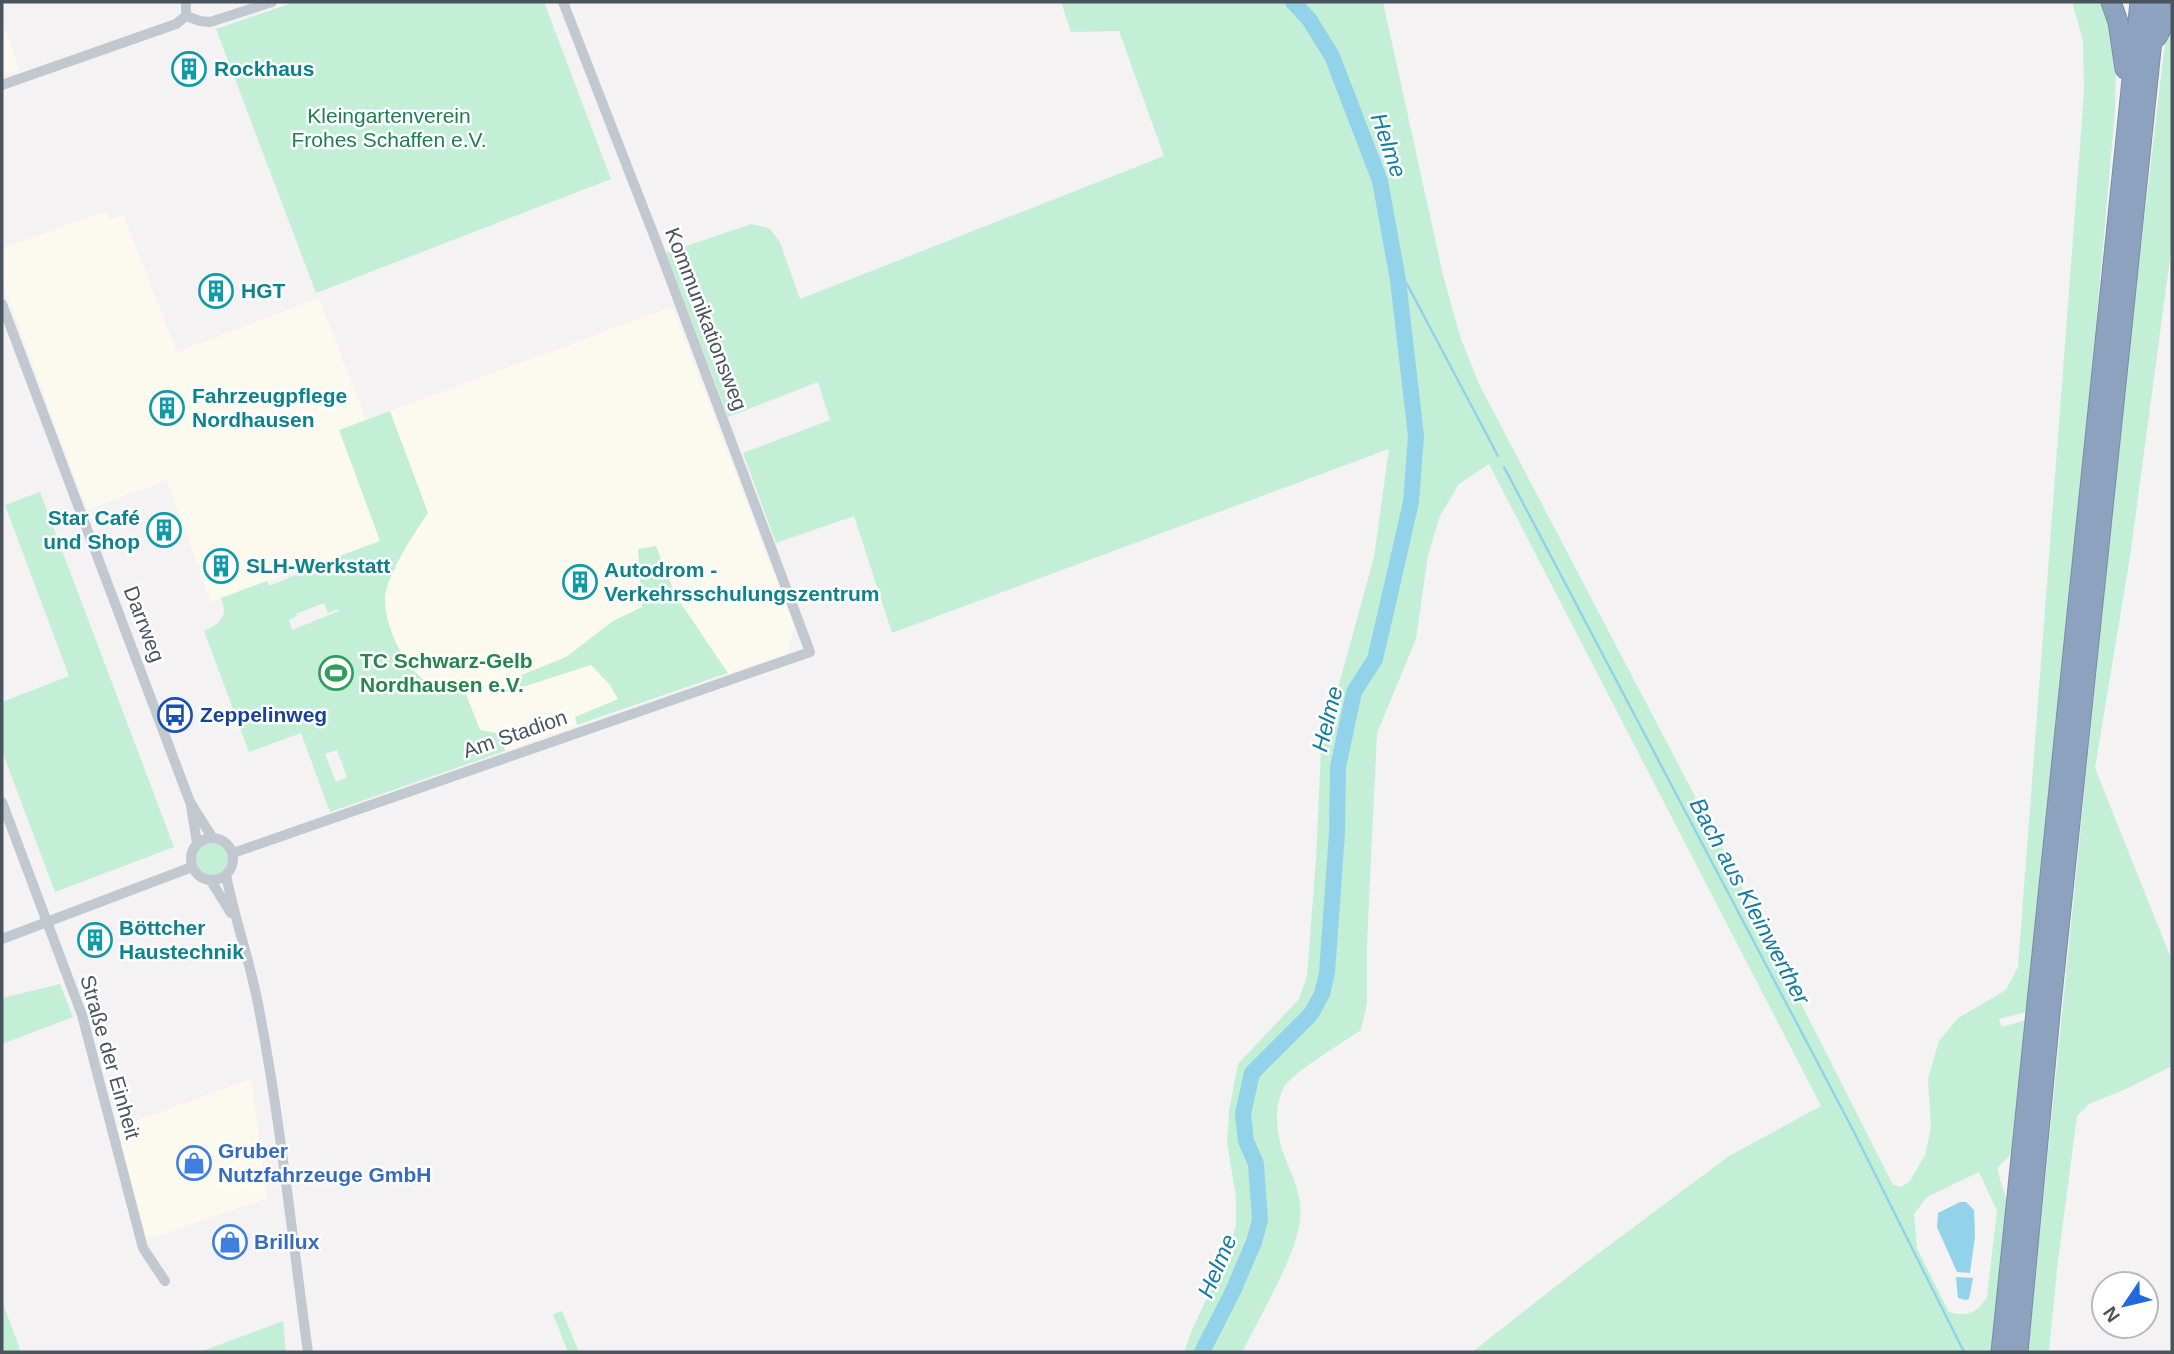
<svg xmlns="http://www.w3.org/2000/svg" width="2174" height="1354" viewBox="0 0 2174 1354" font-family="Arial,sans-serif">
  <style>
    .commercial { fill: #fcf9ee }
    .green { fill: #c4efd7; fill-rule: evenodd }
    .water { fill: #92d3ea }
    .lines { fill: none; stroke-linecap: round; stroke-linejoin: round }
    .stream { stroke: #92d3ea; stroke-width: 2.5 }
    .river { stroke: #92d3ea; stroke-width: 16 }
    .highway-casing { stroke: #778daa; stroke-width: 21 }
    .street { stroke: #c1c8d0; stroke-width: 10 }
    .highway { stroke: #8ca2be; stroke-width: 19 }
    .labels { text-anchor: middle; stroke-width: 5; stroke-linejoin: round; paint-order: stroke }
    .culture-label { font-size: 21px; font-weight: bold; fill: #0d838f; stroke: #fff; text-anchor: start }
    .park-label { font-size: 21px; fill: #1b8053; stroke: #fff }
    .street-label { font-size: 21px; fill: #4a545f; stroke: #fff }
    .leisure-label { font-size: 21px; font-weight: bold; fill: #27864d; stroke: #fff; text-anchor: start }
    .transit-label { font-size: 21px; font-weight: bold; fill: #164399; stroke: #fff; text-anchor: start }
    .shop-label { font-size: 21px; font-weight: bold; fill: #366cbe; stroke: #fff; text-anchor: start }
    .water-label { font-size: 23px; font-style: italic; fill: #127ca3; stroke: #fff }
  </style>
  <rect width="100%" height="100%" fill="#f4f2f2"/>
  <path class="commercial" d="M2 20 19 69 2 76Z
    M106 212 109 220 123 215 177 352 319 298 366 420 672 307 794 627 788 653 437 774 354 550 211 602 167 480 87 510 2 282V248Z
    M251 1079 267 1198 145 1240 117 1128Z"/>
  <path class="green" d="M295 2H544L611 179 316 293 216 29Z
    M1061 2H1383L1443 275 1461 339 1479 384 1730 863 1893 1185 1901 1187 1910 1181 1925 1155 1931 1127 1928 1079 1939 1041 1958 1018 2006 990 2018 967 2084 92 2083 40 2072 2H2106L2116 57 2115 112 2089 401 2026 1012 1999 1019 2002 1027 2026 1020 2011 1151 2010 1155 1998 1167C1998 1182 2007 1190 2006 1206L1991 1352H1472L1583 1265 1729 1156 1821 1106 1489 464 1459 484 1440 516 1428 555 1416 639 1377 733 1367 943V1003L1361 1030C1345 1041 1292 1073 1284 1087 1272 1110 1277 1137 1286 1160 1294 1180 1303 1198 1300 1221 1296 1256 1259 1318 1242 1352H1184L1192 1330 1228 1252 1236 1225V1197L1227 1143 1229 1111 1238 1064 1299 999 1307 976 1316 860 1321 750 1374 557 1389 449 892 633 854 516 776 543 743 453 830 420 818 382 728 417 666 253 751 224 769 228 780 242 800 299 1164 156 1119 31 1071 32ZM1979 1172 1997 1211 1987 1297C1977 1313 1967 1317 1949 1312L1917 1248 1914 1214 1927 1197Z
    M2172 20V244L2130 557 2095 768 2172 961V1066L2126 1089 2089 1104 2077 1116 2057 1269 2049 1352H2028L2127 368 2164 50Z
    M390 411 428 513C415 532 385 577 385 600 385 627 405 670 429 683 440 689 454 691 466 694L480 730 501 734 505 751 330 812 301 733 249 752 204 631C220 624 229 617 221 598L267 581 269 586C308 570 340 555 380 541L339 430ZM324 603 328 613 338 609 339 611 292 630 289 620 297 616 296 614ZM337 750 347 777 336 782 325 754Z
    M40 492 174 847 55 892 2 751V702L69 676 5 505Z
    M656 546 676 596 728 673 577 725 575 717 618 699 609 684 591 665 507 692 508 685 514 678 566 657 613 621 642 607 638 549Z
    M194 858a18 18 0 1 1 36 0a18 18 0 1 1-36 0Z
    M60 984 73 1017 2 1044V998Z
    M2 1301 21 1352H2Z
    M562 1311 579 1352H568L553 1314Z
    M283 1321 286 1352H200Z"/>
  <path class="water" d="M1960 1202H1966L1974 1210 1975 1236 1970 1273 1957 1272 1937 1227 1938 1213Z
    M1956 1277 1973 1278 1969 1299 1966 1300 1958 1298Z"/>
  <g class="lines">
    <path class="stream" d="M1398 280 1407 284 1498 456
      M1504 467 1853 1130 1964 1352"/>
    <path class="river" d="M1202 1352 1233 1291 1254 1242 1260 1220 1256 1164 1246 1141 1243 1114 1252 1073 1311 1014 1322 994 1327 973 1337 833 1338 767 1354 692 1375 659 1388 603 1411 502 1416 436 1398 280 1380 181 1332 56 1309 19 1293 2"/>
    <g class="highway-casing">
      <path id="highway" d="M2111 2 2118 22 2125 69
        M2157 37 2172 7
        M2001 1352 2140 2
        M2018 1352 2051 1004 2156 2"/>
    </g>
    <path class="street" d="M186 2V16
      M186 16 200 21 210 22 272 2
      M2 85 176 24 186 16
      M2 304 190 802 212 837
      M2 802 82 1015 143 1248 165 1281
      M191 806 197 843
      M191 859a21 21 0 1 1 42 0a21 21 0 1 1-42 0Z
      M233 853 810 652 655 238 563 2
      M226 875C235 921 251 964 259 1009 281 1123 292 1238 308 1352
      M211 881 231 913
      M2 939 192 867"/>
    <use href="#highway" class="highway"/>
  </g>
  <defs>
    <g id="building-ring" transform="scale(1.75)"><circle r="9.5" fill="#fff" stroke="#0f9aa8" stroke-width="1.5"/><path d="M-4-6H4V6H1V3H-1V6H-4ZM-2.5-4.3h1.7v1.8h-1.7ZM.8-4.3h1.7v1.8H.8ZM-2.5-1h1.7V.8h-1.7ZM.8-1h1.7V.8H.8Z" fill="#0f9aa8"/></g>
    <g id="stadium-ring" transform="scale(1.75)"><circle r="9.5" fill="#fff" stroke="#2e9e5b" stroke-width="1.5"/><path d="M0-5a6.5 5 0 1 0 0 10a6.5 5 0 1 0 0-10ZM-3.5-1.8h7v3.6h-7Z" fill="#2e9e5b"/></g>
    <g id="bus-ring" transform="scale(1.75)"><circle r="9.5" fill="#fff" stroke="#1a4fb4" stroke-width="1.5"/><path d="M-5-6H5V4H4V6H2V4H-2V6H-4V4H-5ZM-3.5-4V0h7V-4ZM-3.5 1.2v1.5H-2V1.2ZM2 1.2v1.5H3.5V1.2Z" fill="#1a4fb4"/></g>
    <g id="shop-ring" transform="scale(1.75)"><circle r="9.5" fill="#fff" stroke="#3f7fe0" stroke-width="1.5"/><path d="M-5-2.5h2.3a2.7 3.5 0 0 1 5.4 0H5L5.5 6h-11ZM-1.5-2.5h3a1.5 2.3 0 0 0-3 0Z" fill="#3f7fe0"/></g>
  </defs>
  <g fill-rule="evenodd">
    <use href="#building-ring" x="189" y="69"/>
    <use href="#building-ring" x="216" y="291"/>
    <use href="#building-ring" x="167" y="408"/>
    <use href="#building-ring" x="164" y="530"/>
    <use href="#building-ring" x="221" y="566"/>
    <use href="#building-ring" x="580" y="582"/>
    <use href="#stadium-ring" x="336" y="673"/>
    <use href="#bus-ring" x="175" y="715"/>
    <use href="#building-ring" x="95" y="940"/>
    <use href="#shop-ring" x="194" y="1163"/>
    <use href="#shop-ring" x="230" y="1242"/>
  </g>
  <g class="labels">
    <g class="culture-label">
      <text x="214" y="76">Rockhaus</text>
      <text x="241" y="298">HGT</text>
      <text x="192" y="403">Fahrzeugpflege<tspan x="192" dy="24">Nordhausen</tspan></text>
      <text x="140" y="525" text-anchor="end">Star Café<tspan x="140" dy="24">und Shop</tspan></text>
      <text x="246" y="573">SLH-Werkstatt</text>
      <text x="604" y="577">Autodrom -<tspan x="604" dy="24">Verkehrsschulungszentrum</tspan></text>
      <text x="119" y="935">Böttcher<tspan x="119" dy="24">Haustechnik</tspan></text>
    </g>
    <g class="park-label">
      <text x="389" y="123">Kleingartenverein<tspan x="389" dy="24">Frohes Schaffen e.V.</tspan></text>
    </g>
    <g class="street-label">
      <text transform="translate(706 319) rotate(69)" y="7">Kommunikationsweg</text>
      <text transform="translate(144 624) rotate(69)" y="7">Darrweg</text>
      <text transform="translate(515 734) rotate(-19)" y="7">Am Stadion</text>
      <text transform="translate(110 1057) rotate(74)" y="7">Straße der Einheit</text>
    </g>
    <g class="leisure-label">
      <text x="360" y="668">TC Schwarz-Gelb<tspan x="360" dy="24">Nordhausen e.V.</tspan></text>
    </g>
    <g class="transit-label">
      <text x="200" y="722">Zeppelinweg</text>
    </g>
    <g class="shop-label">
      <text x="218" y="1158">Gruber<tspan x="218" dy="24">Nutzfahrzeuge GmbH</tspan></text>
      <text x="254" y="1249">Brillux</text>
    </g>
    <g class="water-label">
      <text transform="translate(1389 145) rotate(71)" y="8">Helme</text>
      <text transform="translate(1327 719) rotate(-76)" y="8">Helme</text>
      <text transform="translate(1750 901) rotate(62)" y="8">Bach aus Kleinwerther</text>
      <text transform="translate(1217 1266) rotate(-67)" y="8">Helme</text>
    </g>
  </g>
  <rect width="2174" height="1354" fill="none" stroke="#4a545f" stroke-width="7"/>
  <g transform="translate(2125 1305) rotate(235)"><circle r="33" fill="#ffffff" stroke="#b7bbbf" stroke-width="2"/>
  <path d="M0-5L12 26L0 18L-12 26Z" fill="#2169df"/>
  <text y="-10" font-size="19" font-weight="bold" text-anchor="middle" fill="#4a545f">N</text>
  </g>
</svg>
